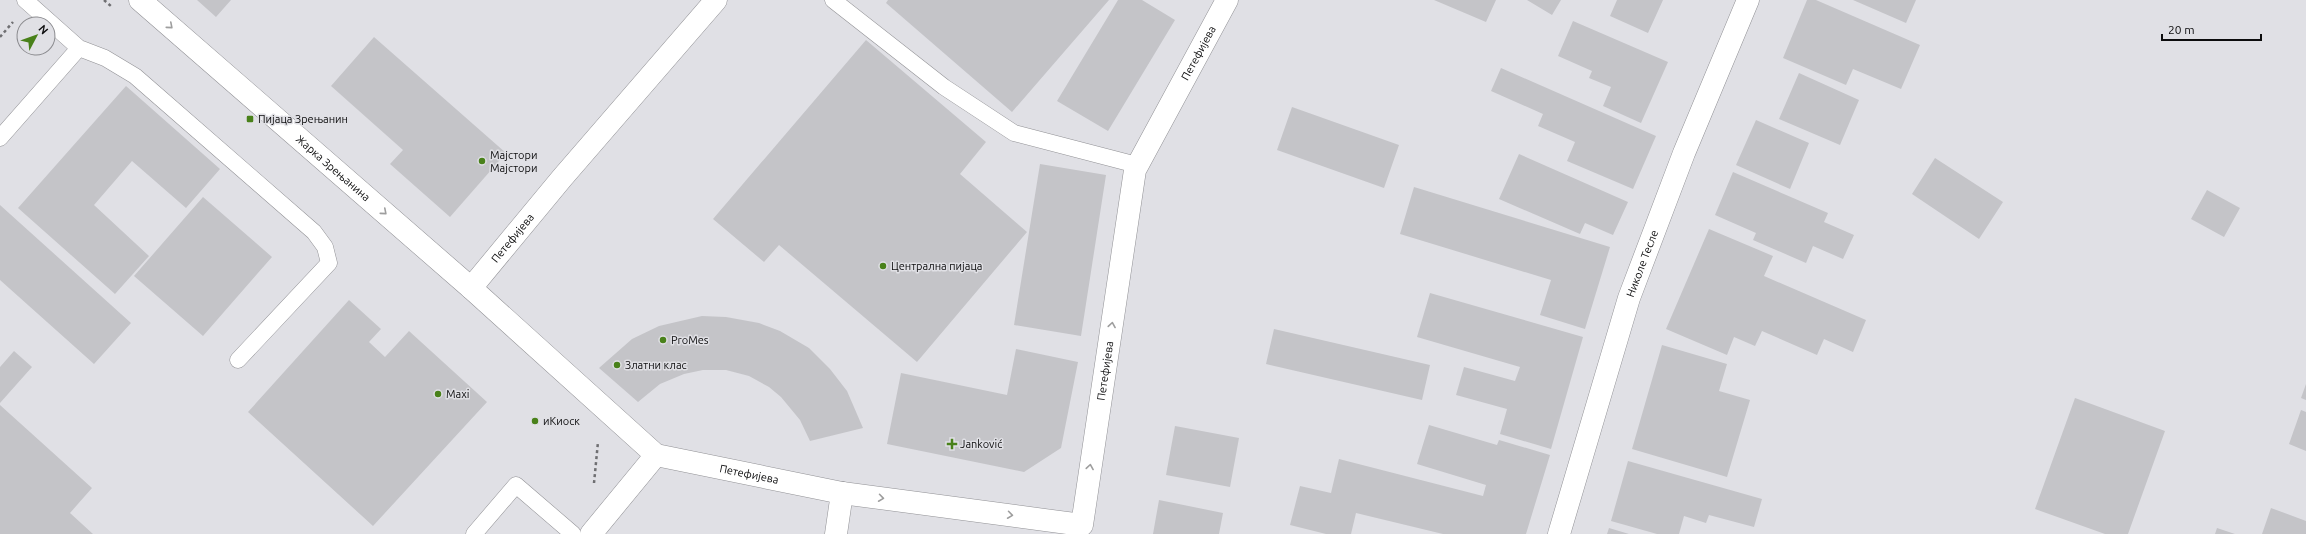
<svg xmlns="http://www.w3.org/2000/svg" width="2306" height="534" viewBox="0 0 2306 534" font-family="Ubuntu,sans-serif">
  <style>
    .building { fill: #c4c4c8 }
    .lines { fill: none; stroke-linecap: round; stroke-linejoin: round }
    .lane-casing { stroke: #919195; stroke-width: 17 }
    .street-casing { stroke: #919195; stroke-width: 23 }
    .path { stroke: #6f6f72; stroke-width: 2.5; stroke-dasharray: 3 3; stroke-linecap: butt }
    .lane { stroke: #fff; stroke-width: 16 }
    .street { stroke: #fff; stroke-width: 22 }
    .oneway { stroke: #9e9e9e }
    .poi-dot { fill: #49811a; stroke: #e0e0e5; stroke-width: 1.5 }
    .labels { text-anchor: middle; stroke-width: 3; stroke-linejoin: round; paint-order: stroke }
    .street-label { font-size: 11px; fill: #0c0c0d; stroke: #e0e0e5 }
    .poi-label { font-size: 11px; fill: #0c0c0d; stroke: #e0e0e5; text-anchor: start }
  </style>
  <rect width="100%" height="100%" fill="#e0e0e5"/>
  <path class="building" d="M197 0H231L216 17Z
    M888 0H1109L1012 112 886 3Z
    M1118 0H1142L1175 20 1108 131 1057 101Z
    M1434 0H1496L1486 22Z
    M1527 0H1561L1552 15Z
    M1617 0H1663L1648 33 1610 16Z
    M1807 0H1816L1920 45 1901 89 1853 69 1846 85 1783 58Z
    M1853 0H1916L1906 23Z
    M1573 21 1668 62 1641 123 1603 106 1611 87 1589 78 1592 71 1558 56Z
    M374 37 506 153 450 217 390 164 403 150 331 86Z
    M866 40 986 142 960 174 1027 232 917 362 779 245 764 262 713 219Z
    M1501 68 1656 136 1633 189 1567 161 1575 142 1538 126 1543 114 1491 91Z
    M1799 73 1859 100 1840 145 1779 119Z
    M126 86 220 169 186 208 132 161 94 205 149 256 115 294 18 208Z
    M1292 107 1399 145 1384 188 1277 150Z
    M1756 120 1809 143 1790 189 1736 165Z
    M1519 154 1628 202 1613 235 1585 223 1580 234 1499 199Z
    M1935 158 2003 202 1979 239 1912 194Z
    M1040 164 1106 175 1081 336 1014 325Z
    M1733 172 1828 213 1824 222 1854 235 1843 259 1813 246 1806 263 1753 240 1756 233 1715 215Z
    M1414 187 1610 247 1585 329 1540 315 1551 280 1400 234Z
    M2207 190 2240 208 2224 237 2191 219Z
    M203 197 272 257 203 336 134 276Z
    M0 205 131 323 94 364 0 280Z
    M1709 229 1773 256 1764 276 1866 320 1853 352 1824 339 1817 355 1762 331 1755 346 1734 337 1727 355 1666 329Z
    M1430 293 1583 337 1551 449 1500 434 1507 409 1456 395 1464 367 1515 381 1520 367 1417 337Z
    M349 300 381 329 369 342 385 357 409 331 487 402 373 526 248 412Z
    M702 316 726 317 759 323 780 331 809 348 830 369 847 391 863 428 810 441 800 420 781 397 769 387 749 376 726 370H703L684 374 660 384 638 402 599 368 632 339 659 326Z
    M1274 329 1430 365 1422 400 1266 364Z
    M1662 345 1727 364 1719 391 1750 400 1727 477 1632 449Z
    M1016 349 1078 362 1061 448 1024 472 887 444 901 373 1007 395Z
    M14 351 32 367 0 403V367Z
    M2306 384V400L2301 398Z
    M2075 398 2165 431 2128 534H2105L2035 509Z
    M0 405 92 488 70 513 93 534H0Z
    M2301 410 2306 412V451L2289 444Z
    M1429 425 1497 445 1499 440 1550 455 1526 534H1443L1356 513 1351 534H1326L1290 525 1300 486 1331 493 1339 459 1483 496 1486 485 1417 464Z
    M1175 426 1239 438 1230 487 1166 475Z
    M1628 461 1762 499 1754 527 1709 515 1706 523 1684 516 1679 534H1657L1611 521Z
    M1159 500 1223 513 1219 534H1153Z
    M2271 508 2306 521V534H2262Z
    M1609 528 1629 534H1607Z
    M2217 528 2235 534H2215Z"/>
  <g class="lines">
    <g class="lane-casing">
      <path id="lane" d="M833 0 944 87 1014 133 1137 165
        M79 48 105 58 135 76 314 232 325 247 329 263 238 360
        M0 138 79 48 25 0
        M474 534 516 485 573 534"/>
    </g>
    <g class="street-casing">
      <g id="street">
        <path id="s1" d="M140 0 471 288 656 455 842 493 1082 525 1135 170 1227 0"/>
        <path id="s2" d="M471 288 562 178 716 0"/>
        <path d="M591 534 656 455"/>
        <path d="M836 534 842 493"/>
        <path id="s3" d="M1559 534 1629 298 1684 153 1748 0"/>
      </g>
    </g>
    <path class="path" d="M104 0 112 7
      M0 37 13 22
      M594 483 598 442"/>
    <use href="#lane" class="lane"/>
    <use href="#street" class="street"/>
  </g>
  <defs><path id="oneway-chevron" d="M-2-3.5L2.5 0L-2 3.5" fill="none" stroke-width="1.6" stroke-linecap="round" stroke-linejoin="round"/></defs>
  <g class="oneway">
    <use href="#oneway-chevron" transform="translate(170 26) rotate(41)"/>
    <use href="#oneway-chevron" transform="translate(384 212) rotate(41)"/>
    <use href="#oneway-chevron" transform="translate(1112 325) rotate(-81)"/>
    <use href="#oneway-chevron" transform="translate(1090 467) rotate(-81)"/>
    <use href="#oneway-chevron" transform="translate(881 498) rotate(8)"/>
    <use href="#oneway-chevron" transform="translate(1010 515) rotate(8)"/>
  </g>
  <g class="poi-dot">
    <rect x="246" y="115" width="8" height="8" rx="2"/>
    <circle cx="482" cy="161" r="4"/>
    <circle cx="883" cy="266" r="4"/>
    <circle cx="663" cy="340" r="4"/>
    <circle cx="617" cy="365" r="4"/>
    <circle cx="438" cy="394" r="4"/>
    <circle cx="535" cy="421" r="4"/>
    <path d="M950 438h4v4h4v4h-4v4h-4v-4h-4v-4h4z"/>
  </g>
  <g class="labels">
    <g class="street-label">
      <text dy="4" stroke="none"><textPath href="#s1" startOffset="1612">Петефијева</textPath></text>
      <text dy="4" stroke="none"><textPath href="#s1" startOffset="256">Жарка Зрењанина</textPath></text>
      <text dy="4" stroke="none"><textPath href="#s2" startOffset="65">Петефијева</textPath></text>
      <text dy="4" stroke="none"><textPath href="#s3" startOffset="283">Николе Тесле</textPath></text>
      <text dy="4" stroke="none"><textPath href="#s1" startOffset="1276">Петефијева</textPath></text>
      <text dy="4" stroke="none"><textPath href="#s1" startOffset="783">Петефијева</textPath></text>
    </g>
    <g class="poi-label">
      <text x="258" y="123">Пијаца Зрењанин</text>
      <text x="490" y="159">Мајстори<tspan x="490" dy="13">Мајстори</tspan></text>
      <text x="891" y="270">Централна пијаца</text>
      <text x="671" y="344">ProMes</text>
      <text x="625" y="369">Златни клас</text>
      <text x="446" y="398">Maxi</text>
      <text x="543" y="425">иКиоск</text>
      <text x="960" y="448">Janković</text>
    </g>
  </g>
  <g transform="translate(36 36) rotate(49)"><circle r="19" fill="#e0e0e5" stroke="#8b8b8f"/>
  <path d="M0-3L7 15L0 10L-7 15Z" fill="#49811a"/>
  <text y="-6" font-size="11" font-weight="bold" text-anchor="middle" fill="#0c0c0d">N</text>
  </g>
  <path d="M2162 34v6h99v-6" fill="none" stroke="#0c0c0d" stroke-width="2"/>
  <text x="2168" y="34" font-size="12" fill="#0c0c0d" stroke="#e0e0e5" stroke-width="3" paint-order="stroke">20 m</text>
</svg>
